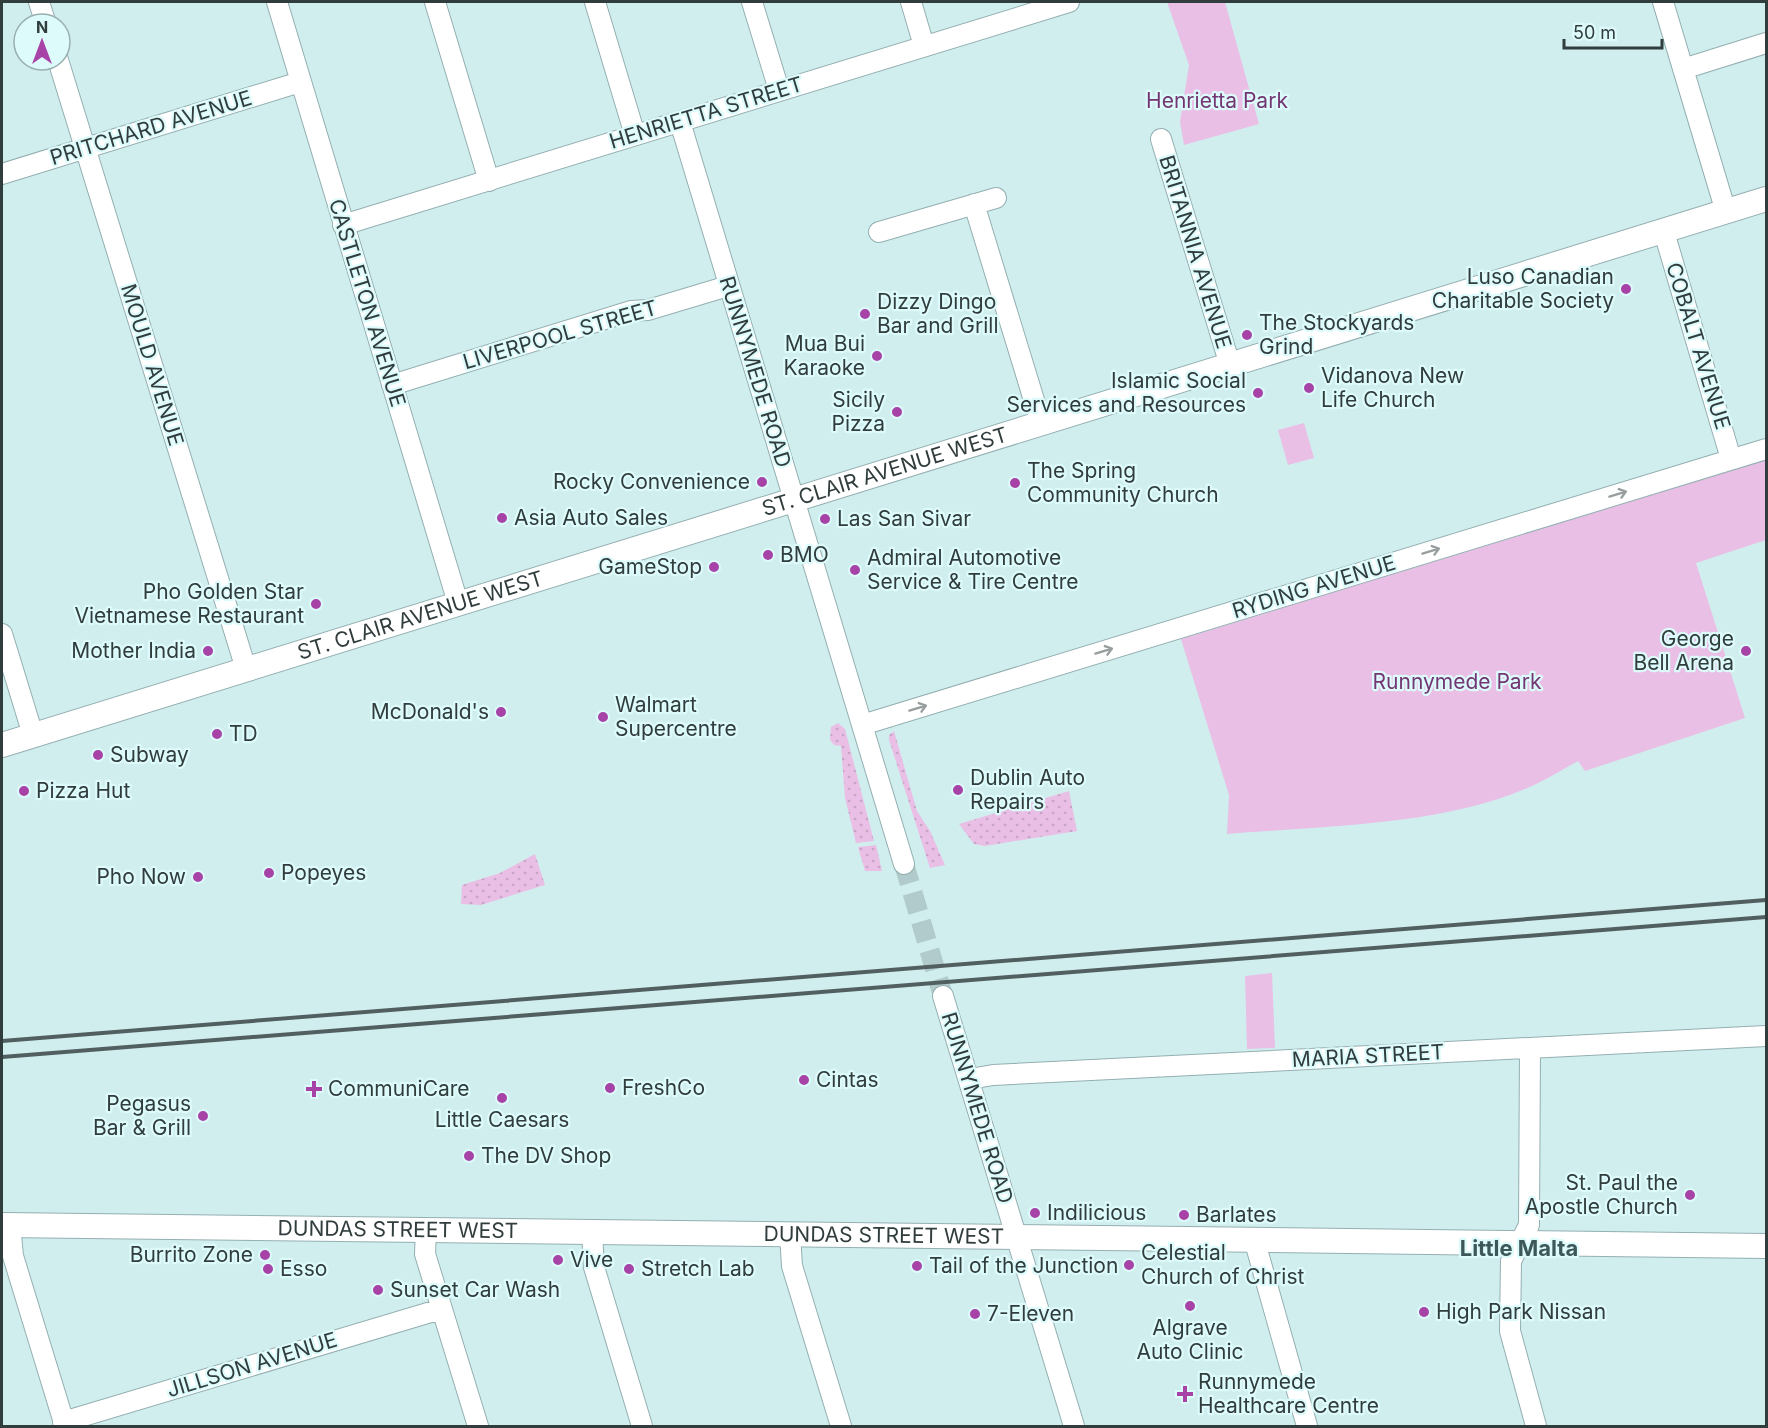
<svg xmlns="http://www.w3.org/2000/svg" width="1768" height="1428" viewBox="0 0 1768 1428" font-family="Inter,sans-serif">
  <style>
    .grass { fill: url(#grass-dots) }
    .park { fill: #e9bfe6 }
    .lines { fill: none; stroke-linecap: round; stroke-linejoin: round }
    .minor-tunnel { stroke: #b1cacb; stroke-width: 20; stroke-dasharray: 20 10; stroke-linecap: butt }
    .minor-casing { stroke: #94afb1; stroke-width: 22 }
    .major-casing { stroke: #94afb1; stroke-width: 26 }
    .minor { stroke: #fff; stroke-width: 20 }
    .major { stroke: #fff; stroke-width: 24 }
    .rail { stroke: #515f60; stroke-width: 4 }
    .oneway { stroke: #989e9e }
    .poi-dot { fill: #a742a6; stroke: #defbfc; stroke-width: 2 }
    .labels { text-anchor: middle; stroke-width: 4.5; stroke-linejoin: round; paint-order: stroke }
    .park-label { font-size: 21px; fill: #733672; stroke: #defbfc }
    .street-label { font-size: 21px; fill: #313c3d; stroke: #defbfc }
    .poi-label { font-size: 21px; fill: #313c3d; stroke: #defbfc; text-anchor: start }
    .neighbourhood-label { font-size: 22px; font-weight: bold; fill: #3e5758; stroke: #defbfc }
  </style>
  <defs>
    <pattern id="grass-dots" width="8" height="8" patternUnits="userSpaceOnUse" patternTransform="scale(1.5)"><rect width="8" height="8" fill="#e9bfe6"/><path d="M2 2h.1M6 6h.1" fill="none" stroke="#c8a5c6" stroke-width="1.8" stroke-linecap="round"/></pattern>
  </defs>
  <rect width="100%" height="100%" fill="#d1eeef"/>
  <path class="grass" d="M838 723 845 729 874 841 856 843 845 798 841 746 834 745 830 740 831 727Z
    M894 731 917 811 930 831 945 865 930 868 889 740V735Z
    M1069 791 1077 831 985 846 974 844 959 824Z
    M876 845 882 871H865L858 847Z
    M535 854 545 885 481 905 461 904 462 885 500 873Z"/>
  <path class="park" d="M1167 2H1225L1259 124 1184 145 1180 122 1189 65Z
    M1304 423 1314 458 1288 465 1278 430Z
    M1766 460V540L1696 563 1745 718 1585 771 1578 761C1563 769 1549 778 1534 785 1447 826 1323 826 1227 834L1229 795 1181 639Z
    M1272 973 1275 1048 1247 1049 1245 976Z"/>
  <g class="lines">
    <path class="minor-tunnel" d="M904 864 943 996"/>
    <g class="minor-casing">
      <path id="minor" d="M39 2 46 24
        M277 2 458 603
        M435 2 489 181
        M595 2 635 135
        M752 2 779 90
        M911 2 924 46
        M1663 2 1726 212
        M58 60 246 669
        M1683 69 1766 43
        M680 122 904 864
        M1161 139 1230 365
        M2 174 300 82
        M974 204 1041 423
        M343 225 1069 2
        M879 232 996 198
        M1664 232 1731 459
        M392 385 631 311 648 310 728 286
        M2 634 33 735
        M862 725 1766 449
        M943 996 1074 1426
        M1530 1048 1529 1225 1511 1261 1510 1331 1536 1426
        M970 1079 993 1075 1766 1036
        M10 1225 13 1256 65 1426
        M426 1230 425 1254 478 1426
        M592 1232 594 1267 642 1426
        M790 1234 792 1266 841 1426
        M1254 1239 1307 1426
        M63 1422 441 1309"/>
    </g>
    <g class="major-casing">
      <g id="major">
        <path id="s1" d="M2 745 1766 199"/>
        <path id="s2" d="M2 1225 1766 1246"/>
      </g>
    </g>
    <use href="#minor" class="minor"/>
    <use href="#major" class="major"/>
    <path class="rail" d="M2 1041 1766 900
      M2 1057 1766 917"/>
  </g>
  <defs><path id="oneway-shaft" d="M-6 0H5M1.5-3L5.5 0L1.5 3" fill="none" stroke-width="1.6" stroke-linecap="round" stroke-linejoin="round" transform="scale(1.5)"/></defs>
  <g class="oneway">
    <use href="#oneway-shaft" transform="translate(1618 494) rotate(-17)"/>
    <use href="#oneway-shaft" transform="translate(1431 551) rotate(-17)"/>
    <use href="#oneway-shaft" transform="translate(1104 651) rotate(-17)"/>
    <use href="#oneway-shaft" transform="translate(918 708) rotate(-17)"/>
  </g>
  <g class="poi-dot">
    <circle cx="1626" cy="289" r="6"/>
    <circle cx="865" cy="314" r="6"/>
    <circle cx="1247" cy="335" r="6"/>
    <circle cx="877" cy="356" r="6"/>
    <circle cx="1309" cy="388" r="6"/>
    <circle cx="1258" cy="393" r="6"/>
    <circle cx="897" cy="412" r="6"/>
    <circle cx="762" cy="482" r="6"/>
    <circle cx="1015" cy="483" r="6"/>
    <circle cx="502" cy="518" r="6"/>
    <circle cx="825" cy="519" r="6"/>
    <circle cx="768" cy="555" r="6"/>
    <circle cx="714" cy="567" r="6"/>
    <circle cx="855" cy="570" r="6"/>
    <circle cx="316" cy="604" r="6"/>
    <circle cx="208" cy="651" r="6"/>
    <circle cx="1746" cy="651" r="6"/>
    <circle cx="501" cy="712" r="6"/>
    <circle cx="603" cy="717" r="6"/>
    <circle cx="217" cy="734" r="6"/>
    <circle cx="98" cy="755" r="6"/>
    <circle cx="958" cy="790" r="6"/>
    <circle cx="24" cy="791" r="6"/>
    <circle cx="269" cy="873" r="6"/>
    <circle cx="198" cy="877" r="6"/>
    <circle cx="804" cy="1080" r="6"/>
    <circle cx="610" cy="1088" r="6"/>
    <path d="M311 1080h6v6h6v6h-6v6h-6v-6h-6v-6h6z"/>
    <circle cx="502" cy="1098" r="6"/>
    <circle cx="203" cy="1116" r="6"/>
    <circle cx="469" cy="1156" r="6"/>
    <circle cx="1690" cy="1195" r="6"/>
    <circle cx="1035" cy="1213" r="6"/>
    <circle cx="1184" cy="1215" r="6"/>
    <circle cx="265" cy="1255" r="6"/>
    <circle cx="558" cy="1260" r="6"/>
    <circle cx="1129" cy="1265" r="6"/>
    <circle cx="917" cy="1266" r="6"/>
    <circle cx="268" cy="1269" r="6"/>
    <circle cx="629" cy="1269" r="6"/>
    <circle cx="378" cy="1290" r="6"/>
    <circle cx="1190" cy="1306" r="6"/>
    <circle cx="1424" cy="1312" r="6"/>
    <circle cx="975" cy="1314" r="6"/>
    <path d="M1182 1385h6v6h6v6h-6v6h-6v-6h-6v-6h6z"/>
  </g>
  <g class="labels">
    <g class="park-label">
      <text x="1217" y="108">Henrietta Park</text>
      <text x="1457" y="689">Runnymede Park</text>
    </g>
    <g class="street-label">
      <text transform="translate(706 113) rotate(-17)" y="7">HENRIETTA STREET</text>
      <text transform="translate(151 128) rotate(-17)" y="7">PRITCHARD AVENUE</text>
      <text transform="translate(1195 252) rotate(73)" y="7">BRITANNIA AVENUE</text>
      <text transform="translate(367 303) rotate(73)" y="7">CASTLETON AVENUE</text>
      <text transform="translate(560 335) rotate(-16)" y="7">LIVERPOOL STREET</text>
      <text transform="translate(1698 346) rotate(73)" y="7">COBALT AVENUE</text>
      <text transform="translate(152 365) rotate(73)" y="7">MOULD AVENUE</text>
      <text transform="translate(755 372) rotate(73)" y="7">RUNNYMEDE ROAD</text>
      <text dy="7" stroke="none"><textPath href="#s1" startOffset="924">ST. CLAIR AVENUE WEST</textPath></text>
      <text transform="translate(1314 587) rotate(-17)" y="7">RYDING AVENUE</text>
      <text dy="7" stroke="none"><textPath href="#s1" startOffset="438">ST. CLAIR AVENUE WEST</textPath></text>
      <text transform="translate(1368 1056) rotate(-3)" y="7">MARIA STREET</text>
      <text transform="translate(977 1108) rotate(73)" y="7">RUNNYMEDE ROAD</text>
      <text dy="7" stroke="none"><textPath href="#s2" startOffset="396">DUNDAS STREET WEST</textPath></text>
      <text dy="7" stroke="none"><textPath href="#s2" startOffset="882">DUNDAS STREET WEST</textPath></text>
      <text transform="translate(252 1365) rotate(-17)" y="7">JILLSON AVENUE</text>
    </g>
    <g class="poi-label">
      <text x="1614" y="284" text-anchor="end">Luso Canadian<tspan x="1614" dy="24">Charitable Society</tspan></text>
      <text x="877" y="309">Dizzy Dingo<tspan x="877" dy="24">Bar and Grill</tspan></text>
      <text x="1259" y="330">The Stockyards<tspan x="1259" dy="24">Grind</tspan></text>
      <text x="865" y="351" text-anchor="end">Mua Bui<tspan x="865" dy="24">Karaoke</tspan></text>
      <text x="1321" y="383">Vidanova New<tspan x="1321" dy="24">Life Church</tspan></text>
      <text x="1246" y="388" text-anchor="end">Islamic Social<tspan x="1246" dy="24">Services and Resources</tspan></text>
      <text x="885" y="407" text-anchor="end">Sicily<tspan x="885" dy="24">Pizza</tspan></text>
      <text x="1027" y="478">The Spring<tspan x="1027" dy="24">Community Church</tspan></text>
      <text x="750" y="489" text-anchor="end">Rocky Convenience</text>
      <text x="514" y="525">Asia Auto Sales</text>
      <text x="837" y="526">Las San Sivar</text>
      <text x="780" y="562">BMO</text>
      <text x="867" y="565">Admiral Automotive<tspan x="867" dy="24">Service &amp; Tire Centre</tspan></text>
      <text x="702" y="574" text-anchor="end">GameStop</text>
      <text x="304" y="599" text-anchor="end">Pho Golden Star<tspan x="304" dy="24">Vietnamese Restaurant</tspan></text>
      <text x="1734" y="646" text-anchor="end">George<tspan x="1734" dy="24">Bell Arena</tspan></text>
      <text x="196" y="658" text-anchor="end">Mother India</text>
      <text x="615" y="712">Walmart<tspan x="615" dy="24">Supercentre</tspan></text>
      <text x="489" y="719" text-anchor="end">McDonald's</text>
      <text x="229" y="741">TD</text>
      <text x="110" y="762">Subway</text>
      <text x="970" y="785">Dublin Auto<tspan x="970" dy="24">Repairs</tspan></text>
      <text x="36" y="798">Pizza Hut</text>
      <text x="281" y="880">Popeyes</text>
      <text x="186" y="884" text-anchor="end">Pho Now</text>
      <text x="816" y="1087">Cintas</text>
      <text x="622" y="1095">FreshCo</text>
      <text x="328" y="1096">CommuniCare</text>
      <text x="191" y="1111" text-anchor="end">Pegasus<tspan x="191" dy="24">Bar &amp; Grill</tspan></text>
      <text x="502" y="1127" text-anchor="middle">Little Caesars</text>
      <text x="481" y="1163">The DV Shop</text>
      <text x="1678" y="1190" text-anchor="end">St. Paul the<tspan x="1678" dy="24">Apostle Church</tspan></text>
      <text x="1047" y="1220">Indilicious</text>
      <text x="1196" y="1222">Barlates</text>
      <text x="1141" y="1260">Celestial<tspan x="1141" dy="24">Church of Christ</tspan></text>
      <text x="253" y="1262" text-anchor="end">Burrito Zone</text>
      <text x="570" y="1267">Vive</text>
      <text x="929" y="1273">Tail of the Junction</text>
      <text x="280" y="1276">Esso</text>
      <text x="641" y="1276">Stretch Lab</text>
      <text x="390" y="1297">Sunset Car Wash</text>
      <text x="1436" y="1319">High Park Nissan</text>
      <text x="987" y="1321">7-Eleven</text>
      <text x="1190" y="1335" text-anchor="middle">Algrave<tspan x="1190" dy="24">Auto Clinic</tspan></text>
      <text x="1198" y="1389">Runnymede<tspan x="1198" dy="24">Healthcare Centre</tspan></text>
    </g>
    <g class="neighbourhood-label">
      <text x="1519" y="1256">Little Malta</text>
    </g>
  </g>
  <rect width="1768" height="1428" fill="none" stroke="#313c3d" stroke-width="6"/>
  <g transform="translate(42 42)"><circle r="28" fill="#defbfc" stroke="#99afb0" stroke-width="1.5"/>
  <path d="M0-4.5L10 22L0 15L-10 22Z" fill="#a742a6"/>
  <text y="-9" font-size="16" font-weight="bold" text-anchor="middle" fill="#313c3d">N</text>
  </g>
  <path d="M1564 39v9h98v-9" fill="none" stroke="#313c3d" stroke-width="3"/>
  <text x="1573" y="39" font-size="18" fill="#313c3d" stroke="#defbfc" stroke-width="4.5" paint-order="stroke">50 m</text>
</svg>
